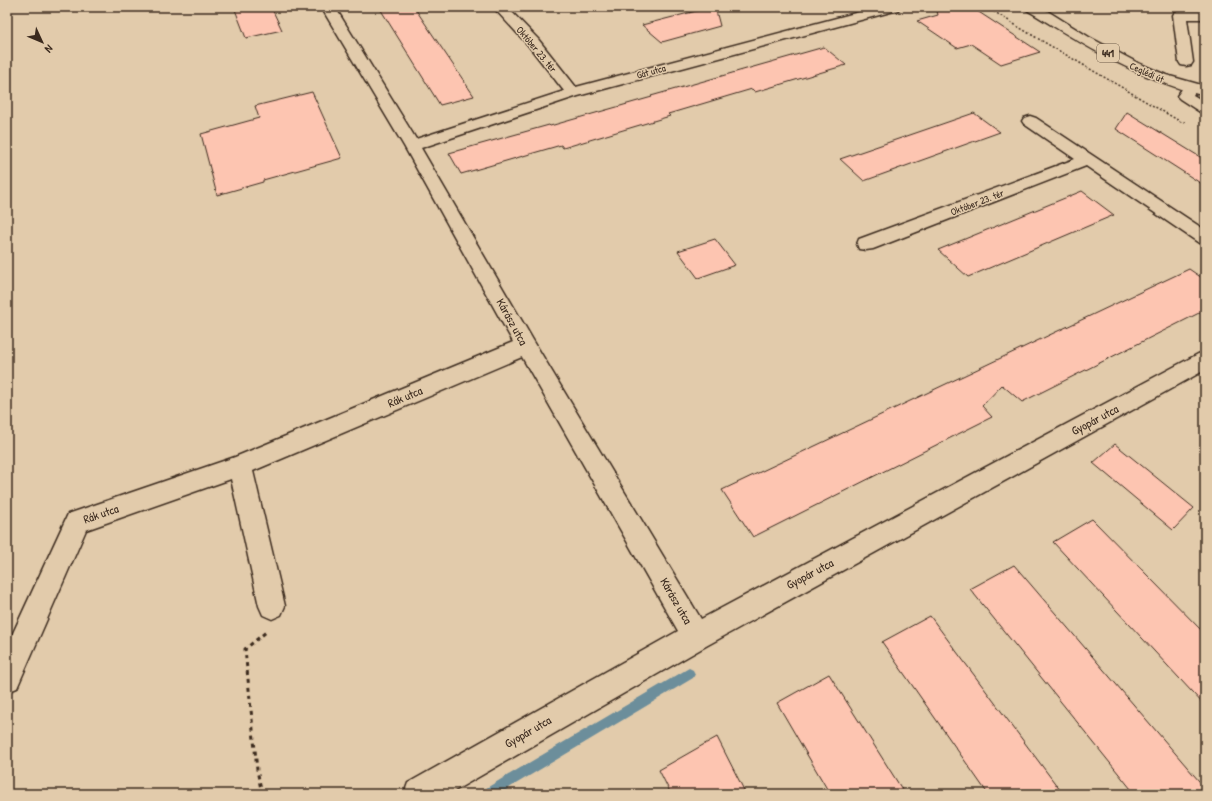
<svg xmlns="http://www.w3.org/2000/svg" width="1212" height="801" viewBox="0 0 1212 801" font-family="'Patrick Hand',sans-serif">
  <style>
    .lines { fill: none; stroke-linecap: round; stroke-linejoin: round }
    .stream { fill: #6c8e9b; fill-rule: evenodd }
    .building { fill: #fdc5b1; stroke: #3b2a1e }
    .minor-casing { stroke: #3b2a1e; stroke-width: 3 }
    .tertiary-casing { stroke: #3b2a1e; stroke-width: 3 }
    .primary-casing { stroke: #3b2a1e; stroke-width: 3 }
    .path-far1 { stroke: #3b2a1e; stroke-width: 1.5; stroke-dasharray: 2 2; stroke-linecap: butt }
    .path { stroke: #3b2a1e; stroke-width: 3; stroke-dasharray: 4 4; stroke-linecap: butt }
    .minor { fill: #e2cbab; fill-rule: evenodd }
    .tertiary { fill: #e2cbab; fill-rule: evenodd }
    .primary { fill: #e2cbab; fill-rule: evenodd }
    .labels { text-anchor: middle; stroke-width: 3; stroke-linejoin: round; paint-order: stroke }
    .far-street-label { font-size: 10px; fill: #3b2a1e; stroke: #e2cbab }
    .shield { fill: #e2cbab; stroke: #6d5a48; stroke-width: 1 }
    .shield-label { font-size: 11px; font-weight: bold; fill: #3b2a1e }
    .street-label { font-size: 12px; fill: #3b2a1e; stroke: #e2cbab }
  </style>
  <rect width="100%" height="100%" fill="#e2cbab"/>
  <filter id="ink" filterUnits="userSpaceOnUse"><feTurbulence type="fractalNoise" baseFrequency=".025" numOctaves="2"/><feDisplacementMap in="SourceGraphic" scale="8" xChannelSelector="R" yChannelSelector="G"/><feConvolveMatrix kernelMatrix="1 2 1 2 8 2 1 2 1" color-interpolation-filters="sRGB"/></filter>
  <g filter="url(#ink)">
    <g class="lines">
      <path class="stream" d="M689 668 693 670 695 674 693 678 499 794H481L483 790Z"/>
    </g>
    <path class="building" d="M234 7H271L282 30 246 38Z
      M379 7H414L474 96 440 105Z
      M712 7H715L720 26 662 42 642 25Z
      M952 7H971L1040 52 1001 64 971 44 957 48 917 21 938 15 937 11Z
      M824 47 846 65 755 92 752 89 668 114 670 116 563 148 561 145 461 174 449 153 549 125 550 126 652 97 651 96Z
      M312 92 342 158 263 180V182L217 195 201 134 259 118 255 106Z
      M1127 112 1205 160V186L1116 129Z
      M974 113 1000 132 864 181 840 159Z
      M1082 191 1114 215 968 277 938 250Z
      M715 239 735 265 698 278 678 251Z
      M1189 269 1205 280V310L1022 402 1002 385 982 406 992 417 753 537 722 490Z
      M1115 444 1194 508 1173 530 1093 463Z
      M1092 519 1205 634V706L1053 542Z
      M1014 565 1205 788V794H1135L970 589Z
      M930 616 1063 794H988L882 642Z
      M829 674 905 794H830L777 703Z
      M717 737 746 794H671L659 770Z"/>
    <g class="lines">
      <g class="minor-casing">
        <path id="minor" d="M321 7H335L416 139 564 91 528 45 493 7H507L538 39 576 87 878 7H900L898 10 578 96 421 148 533 340 701 619 1198 354 1205 352V370L706 646 449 794H404L408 783 678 631 522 357 253 471 285 606 281 615 272 619 263 615 259 606 231 479 86 530 17 688 7 692V646L68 514 235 457 513 342 404 146Z
          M1180 11H1205V19H1187L1193 62 1191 65 1186 66 1181 65 1179 62 1173 15 1175 12Z
          M1030 116 1036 118 1205 230V245L1199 243 1086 166 873 249 866 250 859 249 857 244 859 239 1075 159 1024 124 1022 121 1024 118Z"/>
      </g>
      <g class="tertiary-casing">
        <path id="tertiary" d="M1190 84 1195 85 1197 88 1193 95 1205 102V114L1200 112 1180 99 1177 96 1185 85Z"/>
      </g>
      <g class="primary-casing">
        <path id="primary" d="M1025 7H1041L1089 37 1138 63 1166 75 1205 86V96C1136 78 1087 47 1027 10Z"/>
      </g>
      <path class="path-far1" d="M987 7 1020 28 1181 122H1185"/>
      <path class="path" d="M262 794 257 770 245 649 266 632"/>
      <use href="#minor" class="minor"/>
      <use href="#tertiary" class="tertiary"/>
      <use href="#primary" class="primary"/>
    </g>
  </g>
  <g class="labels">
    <g class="far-street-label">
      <text transform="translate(537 49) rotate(50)" y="4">Október 23. tér</text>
      <text transform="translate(651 71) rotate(-15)" y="4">Gát utca</text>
      <text transform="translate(1147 72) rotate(24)" y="4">Ceglédi út</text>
      <text transform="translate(977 202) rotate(-21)" y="4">Október 23. tér</text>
    </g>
    <rect class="shield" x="1097" y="44" width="22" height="18" rx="3"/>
    <g class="shield-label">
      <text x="1108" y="57">441</text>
    </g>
    <g class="street-label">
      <text transform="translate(512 322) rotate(61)" y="4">Kárász utca</text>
      <text transform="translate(405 397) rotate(-23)" y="4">Rák utca</text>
      <text transform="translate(1095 420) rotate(-28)" y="4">Gyopár utca</text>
      <text transform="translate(101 514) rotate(-19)" y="4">Rák utca</text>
      <text transform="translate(810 574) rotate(-28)" y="4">Gyopár utca</text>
      <text transform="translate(676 601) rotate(60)" y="4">Kárász utca</text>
      <text transform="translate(528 732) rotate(-30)" y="4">Gyopár utca</text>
    </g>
  </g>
  <rect width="1212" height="801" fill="none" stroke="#e2cbab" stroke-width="24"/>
  <rect x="12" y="12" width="1188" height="777" fill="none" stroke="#3b2a1e" stroke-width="1.5" filter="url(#ink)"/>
  <g transform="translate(42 42) rotate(134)" stroke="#e2cbab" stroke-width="3" paint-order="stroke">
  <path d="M0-3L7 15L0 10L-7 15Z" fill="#3b2a1e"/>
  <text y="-6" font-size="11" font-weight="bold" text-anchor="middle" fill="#3b2a1e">N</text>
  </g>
</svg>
